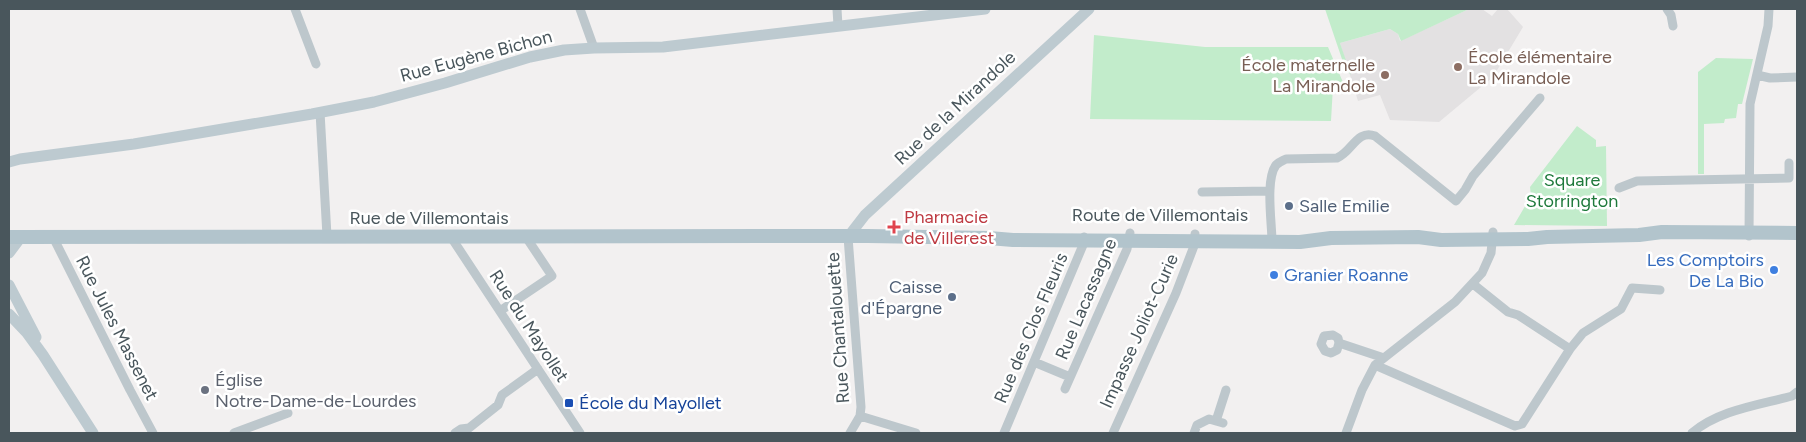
<svg xmlns="http://www.w3.org/2000/svg" width="1806" height="442" viewBox="0 0 1806 442" font-family="Figtree,sans-serif">
  <style>
    .education { fill: #e3e1e2 }
    .green { fill: #c2eccb }
    .lines { fill: none; stroke-linecap: round; stroke-linejoin: round }
    .street { stroke: #bdc7cc; stroke-width: 9 }
    .secondary { stroke: #bdcad0; stroke-width: 11 }
    .primary { stroke: #b2c4cc; stroke-width: 14 }
    .education-dot { fill: #8d6e63; stroke: #fff; stroke-width: 2 }
    .service-dot { fill: #5c6f8a; stroke: #fff; stroke-width: 2 }
    .health-dot { fill: #e0444e; stroke: #fff; stroke-width: 2 }
    .shop-dot { fill: #3f7fe0; stroke: #fff; stroke-width: 2 }
    .worship-dot { fill: #6b7280; stroke: #fff; stroke-width: 2 }
    .transit-dot { fill: #1a4fb4; stroke: #fff; stroke-width: 2 }
    .labels { text-anchor: middle; stroke-width: 5; stroke-linejoin: round; paint-order: stroke }
    .street-label { font-size: 18px; fill: #49565c; stroke: #fff }
    .education-label { font-size: 18px; fill: #785e54; stroke: #fff; text-anchor: start }
    .park-label { font-size: 18px; fill: #1e793b; stroke: #fff }
    .service-label { font-size: 18px; fill: #4e5e75; stroke: #fff; text-anchor: start }
    .health-label { font-size: 18px; fill: #be3a42; stroke: #fff; text-anchor: start }
    .shop-label { font-size: 18px; fill: #366cbe; stroke: #fff; text-anchor: end }
    .worship-label { font-size: 18px; fill: #5b616d; stroke: #fff; text-anchor: start }
    .transit-label { font-size: 18px; fill: #164399; stroke: #fff; text-anchor: start }
  </style>
  <rect width="100%" height="100%" fill="#f2f0f0"/>
  <path class="education" d="M1469 9H1482L1492 16 1498 9H1507L1523 27 1493 77 1439 122 1390 120 1380 95 1358 101 1340 43 1390 29 1398 34 1400 41Z"/>
  <path class="green" d="M1325 9H1469L1401 41 1398 34 1390 29 1340 43 1351 75 1345 68Z
    M1094 35 1205 47H1328L1345 87 1333 86 1331 121 1090 119Z
    M1716 58 1753 59 1742 104H1738L1736 118 1725 119 1724 123 1704 124V174H1698V72Z
    M1577 126 1596 140V147L1606 146 1607 226 1514 225 1531 196 1530 187Z"/>
  <g class="lines">
    <path class="street" d="M295 9 316 64
      M580 9 594 48
      M837 9 838 26
      M1667 9 1671 15 1673 26
      M1757 75 1770 78 1797 77
      M320 112 327 236
      M1619 188 1637 181 1789 178V163
      M1202 192 1270 191
      M1749 236 1750 104 1768 26 1769 9
      M53 237 130 390 153 433
      M451 237 580 433
      M848 237 861 407 860 416 850 433
      M1272 242C1272 223 1265 180 1276 165 1279 162 1282 161 1286 159L1337 158C1352 152 1357 129 1375 136L1456 201 1465 190 1473 176 1540 98
      M1473 284 1508 312 1518 315 1570 349
      M500 311 552 276 526 237
      M1339 343 1337 350 1331 353 1325 351 1321 344 1324 336 1333 335 1338 338 1339 343 1384 358
      M1034 362 1070 377
      M1375 365 1515 426 1522 424 1570 349 1583 333 1621 309 1632 288 1660 290
      M1065 389 1127 249 1130 233
      M860 416 916 433
      M1216 421 1226 390
      M234 433 288 413
      M455 433 461 429 469 428 498 405 502 395 538 369
      M1004 433 1083 245 1084 237
      M1113 433 1176 293 1194 246 1195 234
      M1194 433 1197 425 1209 419 1223 423
      M1346 433 1362 390 1375 365 1455 302 1482 273 1491 253 1493 232
      M1692 433C1719 410 1759 405 1792 396L1797 392"/>
    <path class="secondary" d="M9 162 20 159 134 144 312 114 374 102 445 83 530 57 564 50 594 48 663 47 985 9
      M848 237 865 215 1089 9
      M9 253 21 237
      M9 285 36 337
      M9 314 27 333 43 355 93 433"/>
    <path class="primary" d="M9 237 868 236 989 238 1013 240 1300 242 1331 238 1418 237 1441 240 1528 239 1547 237 1639 235 1662 232 1797 233"/>
  </g>
  <g class="education-dot">
    <circle cx="1458" cy="67" r="5"/>
    <circle cx="1385" cy="75" r="5"/>
  </g>
  <g class="service-dot">
    <circle cx="1289" cy="206" r="5"/>
    <circle cx="952" cy="297" r="5"/>
  </g>
  <path class="health-dot" d="M891.5 219.5h5v5h5v5h-5v5h-5v-5h-5v-5h5z"/>
  <g class="shop-dot">
    <circle cx="1774" cy="270" r="5"/>
    <circle cx="1274" cy="275" r="5"/>
  </g>
  <circle class="worship-dot" cx="205" cy="390" r="5"/>
  <rect class="transit-dot" x="564" y="398" width="10" height="10" rx="2.5"/>
  <g class="labels">
    <g class="street-label">
      <text transform="translate(476 56) rotate(-15)" y="6">Rue Eugène Bichon</text>
      <text transform="translate(955 108) rotate(-43)" y="6">Rue de la Mirandole</text>
      <text x="1160" y="221">Route de Villemontais</text>
      <text x="429" y="224">Rue de Villemontais</text>
      <text transform="translate(1086 299) rotate(-67)" y="6">Rue Lacassagne</text>
      <text transform="translate(529 326) rotate(57)" y="6">Rue du Mayollet</text>
      <text transform="translate(117 328) rotate(63)" y="6">Rue Jules Massenet</text>
      <text transform="translate(838 328) rotate(-94)" y="6">Rue Chantalouette</text>
      <text transform="translate(1031 328) rotate(-67)" y="6">Rue des Clos Fleuris</text>
      <text transform="translate(1139 331) rotate(-66)" y="6">Impasse Joliot-Curie</text>
    </g>
    <g class="education-label">
      <text x="1468" y="63">École élémentaire<tspan x="1468" dy="21">La Mirandole</tspan></text>
      <text x="1375" y="71" text-anchor="end">École maternelle<tspan x="1375" dy="21">La Mirandole</tspan></text>
    </g>
    <g class="park-label">
      <text x="1572" y="186">Square<tspan x="1572" dy="21">Storrington</tspan></text>
    </g>
    <g class="service-label">
      <text x="1299" y="212">Salle Emilie</text>
      <text x="942" y="293" text-anchor="end">Caisse<tspan x="942" dy="21">d'Épargne</tspan></text>
    </g>
    <g class="health-label">
      <text x="904" y="223">Pharmacie<tspan x="904" dy="21">de Villerest</tspan></text>
    </g>
    <g class="shop-label">
      <text x="1764" y="266">Les Comptoirs<tspan x="1764" dy="21">De La Bio</tspan></text>
      <text x="1284" y="281" text-anchor="start">Granier Roanne</text>
    </g>
    <g class="worship-label">
      <text x="215" y="386">Église<tspan x="215" dy="21">Notre-Dame-de-Lourdes</tspan></text>
    </g>
    <g class="transit-label">
      <text x="579" y="409">École du Mayollet</text>
    </g>
  </g>
  <rect width="1806" height="442" fill="none" stroke="#49565c" stroke-width="20"/>
</svg>
